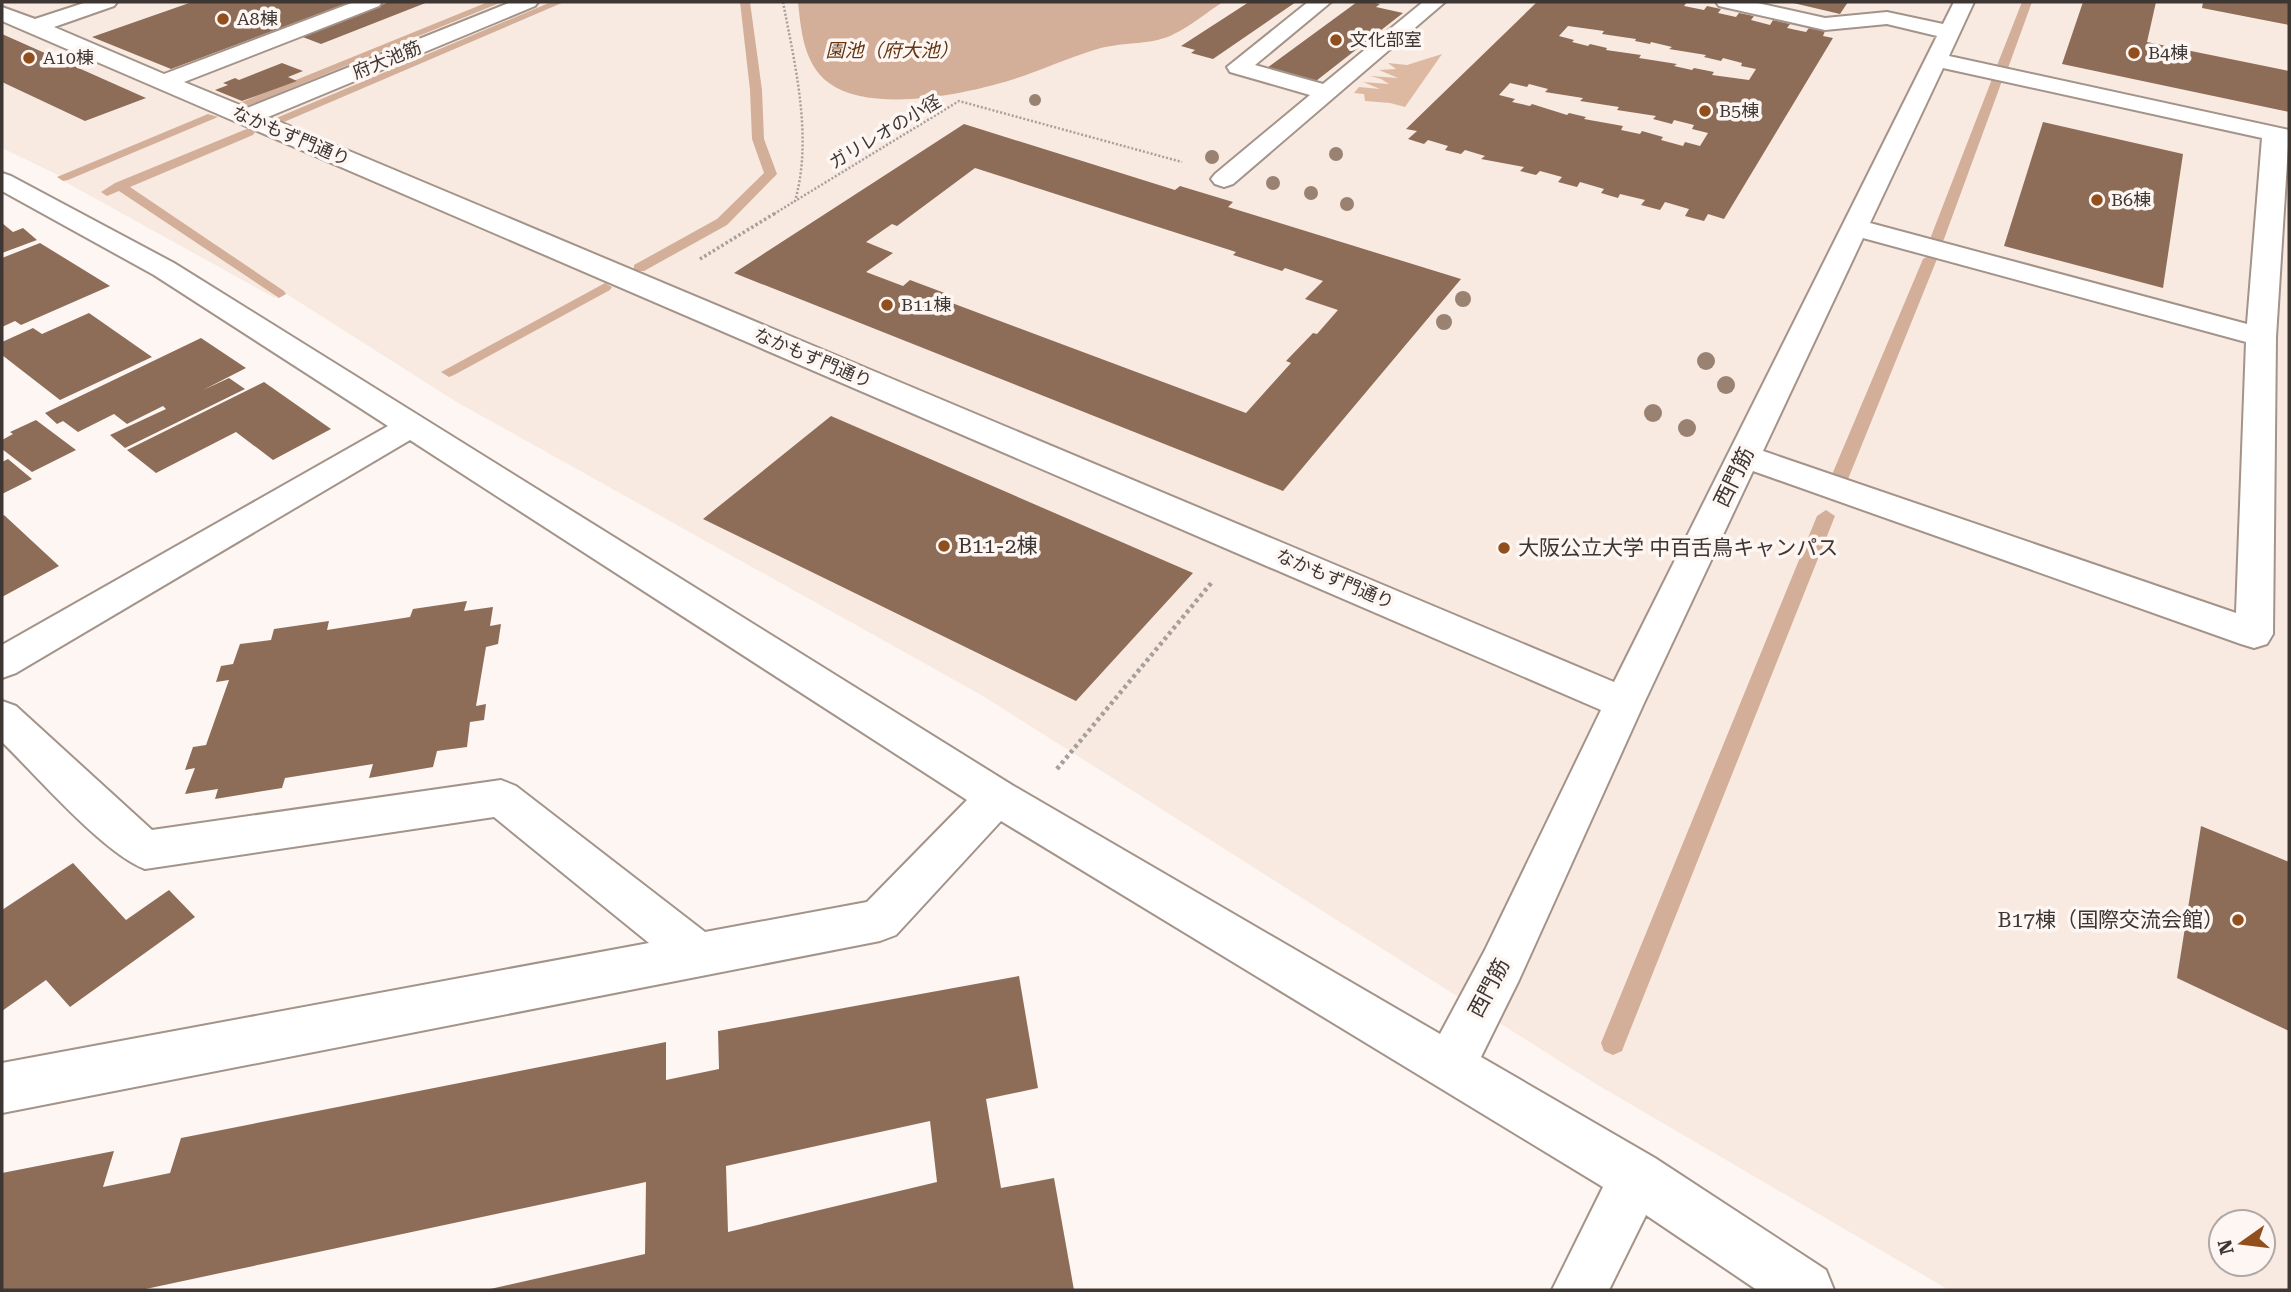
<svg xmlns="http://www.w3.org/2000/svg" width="2291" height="1292" viewBox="0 0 2291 1292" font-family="'Roboto Serif','Noto Sans JP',serif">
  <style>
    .built { fill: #f9eae1; fill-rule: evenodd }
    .forest { fill: #ddb9a2 }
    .water { fill: #d3af99 }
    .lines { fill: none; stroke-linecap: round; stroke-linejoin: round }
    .stream { fill: #d3af99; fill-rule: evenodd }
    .building { fill: #8e6d58; fill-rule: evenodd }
    .minor-casing { stroke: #a39389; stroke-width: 4 }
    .path-far2 { stroke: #a69f9b; stroke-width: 2.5; stroke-dasharray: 2 2; stroke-linecap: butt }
    .path-far1 { stroke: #a69f9b; stroke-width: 3.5; stroke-dasharray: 2.5 2.5; stroke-linecap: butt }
    .path { stroke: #a69f9b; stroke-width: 4.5; stroke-dasharray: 3.5 3.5; stroke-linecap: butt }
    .minor { fill: #fff; fill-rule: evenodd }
    .tree { fill: #998272 }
    .poi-dot { fill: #924f1e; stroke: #fdf6f2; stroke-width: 2.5 }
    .labels { text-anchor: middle; stroke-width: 7; stroke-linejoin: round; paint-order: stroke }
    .far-poi-label { font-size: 18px; fill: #3d3632; stroke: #fdf6f2; text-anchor: start }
    .far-street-label { font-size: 18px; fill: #3d3632; stroke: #fdf6f2 }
    .far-water-label { font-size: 19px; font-style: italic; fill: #653613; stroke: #fdf6f2 }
    .street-label { font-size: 21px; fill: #3d3632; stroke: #fdf6f2 }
    .poi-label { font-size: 21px; fill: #3d3632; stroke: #fdf6f2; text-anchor: start }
  </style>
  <rect width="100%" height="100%" fill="#fdf6f2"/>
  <path class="built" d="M2 2H2289V1290H1949L1596 1084 983 696 455 401 285 293 275 298 60 179 62 177 2 148ZM2221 1222H2263V1264H2221Z"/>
  <path class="forest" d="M1442 54 1405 107 1390 103 1365 101 1364 94 1354 93 1359 87 1380 89 1363 82 1389 84 1381 79 1370 76 1398 78 1379 70 1396 69 1388 63 1407 65Z"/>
  <path class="water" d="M798 2H1223C1207 12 1191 26 1174 34 1154 45 1124 42 1101 48 1076 55 1051 66 1026 75 978 92 874 116 829 83 804 65 801 31 798 2Z"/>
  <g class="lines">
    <path class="stream" d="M488 2H502L247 106 237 104Z
      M551 2H564L284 122 274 119Z
      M740 2H750L762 90 764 139 777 174 727 225 644 271H634V265L717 219 764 173 752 139 750 90Z
      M2022 2H2032L2008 68 1998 70 1996 68Z
      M1992 79 2002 81 1944 239 1942 242H1932L1930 239Z
      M208 114 218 117 68 180 63 181 57 177Z
      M249 128 255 132 253 135 130 187 284 291 286 294 279 298 119 191 107 196 101 192 115 183Z
      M1930 255 1937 259 1846 484 1837 490 1831 488 1828 484 1923 259Z
      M605 283 612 287 610 290 454 375 449 377 441 372Z
      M1826 510 1835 516 1625 1043 1622 1051 1613 1055 1604 1051 1601 1043 1817 516Z"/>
  </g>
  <path class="building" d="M192 2H350L171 69 92 37Z
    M389 2H428L321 44 300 36Z
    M1249 2H1296L1213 59 1191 53 1195 50 1181 46Z
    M1357 2H1371L1380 4 1376 7 1403 13 1316 81 1267 68Z
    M1537 2H1687L1684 6 1704 10 1707 6 1721 9 1718 13 1736 17 1739 13 1754 16 1751 20 1770 25 1773 20 1790 24 1787 28 1806 32 1809 28 1825 31 1823 36 1833 38 1724 219 1708 214 1704 221 1685 216 1689 209 1665 202 1660 210 1641 205 1645 200 1620 194 1618 198 1601 193 1604 189 1580 182 1577 187 1558 182 1562 177 1540 171 1536 175 1520 171 1524 167 1481 159 1485 156 1465 150 1461 154 1445 150 1448 146 1428 140 1424 144 1408 139 1417 131 1406 129ZM1568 26 1604 31 1602 34 1636 39 1635 41 1650 44 1651 42 1672 47 1669 49 1706 55 1704 57 1721 61 1723 58 1742 63 1741 66 1756 69 1749 80 1712 75 1714 72 1694 68 1692 70 1674 66 1677 64 1639 58 1641 55 1606 50 1607 48 1590 44 1588 46 1572 42 1574 40 1559 36ZM1510 83 1527 87 1529 84 1548 89 1545 92 1583 98 1580 101 1619 107 1617 110 1656 116 1653 119 1672 124 1674 120 1694 125 1692 129 1708 133 1700 146 1685 142 1683 146 1661 140 1663 137 1642 131 1640 134 1621 130 1623 126 1584 119 1586 117 1569 113 1567 115 1532 104 1530 106 1512 102 1515 99 1499 95Z
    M1789 2H1848L1840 14Z
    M2083 2H2156L2147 42 2289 71V112L2062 64Z
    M2203 2H2289V25L2202 8Z
    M2 34 146 98 85 121 2 82Z
    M282 63 303 71 288 77 297 81 242 101 215 90 228 85 223 83 235 78 239 80Z
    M2043 122 2183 154 2163 288 2004 246Z
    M964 124 1175 190 1180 186 1233 202 1228 207 1461 279 1283 491 734 273ZM975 168 1236 252 1233 255 1282 271 1285 268 1323 281 1305 299 1338 310 1317 334 1313 333 1286 361 1291 363 1246 413 944 300 950 295 910 280 903 286 866 272 893 253 866 242 892 224 897 226Z
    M2 223 13 232 23 228 37 240 2 253Z
    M40 243 110 286 21 325 15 321 2 327V258Z
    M89 313 152 357 60 400 2 355V342L33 328 42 334Z
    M201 338 246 368 203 390 229 378 245 389 125 448 110 435 166 409 163 406 127 424 114 414 78 432 63 421 57 424 45 413Z
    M264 382 331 429 273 460 236 432 156 473 127 450Z
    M831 416 1193 573 1076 701 703 519Z
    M36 420 76 450 32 472 2 449V440L13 434 10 432Z
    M8 459 32 479 2 494V462Z
    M4 515 59 566 2 597V516Z
    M467 601 464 611 493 607 490 626 501 624 498 644 486 647 476 706 486 704 484 720 470 722 467 747 437 751 433 767 369 778 373 764 285 778 282 788 215 799 218 789 185 794 195 768 185 770 193 747 206 745 229 680 216 682 221 666 233 664 240 644 271 640 274 629 329 621 327 630 410 617 413 609Z
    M2201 826 2289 862V1031L2177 978Z
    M73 863 126 920 169 890 195 917 70 1007 46 980 2 1011V910Z
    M1019 976 1038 1088 986 1099 1001 1188 1054 1178 1074 1290H486L645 1254 646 1182 141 1290H2V1173L114 1151 103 1187 170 1173 181 1138 666 1042V1080L719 1069 718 1031ZM930 1121 937 1182 728 1232 726 1166Z"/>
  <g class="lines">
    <g class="minor-casing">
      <path id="minor" d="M87 2H117L114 6 54 27 164 74 354 2H382L379 6 184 82 247 108 511 2H538L535 6 268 117 1614 682 1937 36 1887 24 1825 30 1719 6 1716 2H1753L1825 18 1887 12 1943 24 1954 2H1974L1949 56 2289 130 2276 337 2273 634 2267 644 2254 648 2241 644 1753 471 1644 703 1519 980 1481 1057 1655 1158 1826 1270 1834 1290H1757L1646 1215 1609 1290H1552L1603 1187 1001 821 896 935 880 941 2 1113V1063L649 943 494 817 145 869C104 854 36 775 2 742V701L16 706 152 830 501 780 516 786 705 932 867 902 967 800 410 440 16 673 2 678V645L388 426 154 275 2 191V173L11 176 174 263 1012 785 1440 1034 1485 950 1601 710 2 21V7L35 19ZM1943 68 2262 138 2247 324 1870 223ZM1863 238 2246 342 2236 613 1763 451Z
        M1308 2H1331L1255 65 1323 84 1423 2H1445L1233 184 1224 187 1215 184 1211 179 1215 174 1310 95 1230 72 1227 67Z"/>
    </g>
    <path class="path-far2" d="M783 2C795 65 813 138 795 201L959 101 1182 162
      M774 214 795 201"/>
    <path class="path-far1" d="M700 259 777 212"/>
    <path class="path" d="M1057 769 1212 582"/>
    <use href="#minor" class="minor"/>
  </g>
  <g class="tree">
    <circle cx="1035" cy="100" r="6"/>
    <circle cx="1336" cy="154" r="7"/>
    <circle cx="1212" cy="157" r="7"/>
    <circle cx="1273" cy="183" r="7"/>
    <circle cx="1311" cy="193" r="7"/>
    <circle cx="1347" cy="204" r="7"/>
    <circle cx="1463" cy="299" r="8"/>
    <circle cx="1444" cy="322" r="8"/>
    <circle cx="1706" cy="361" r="9"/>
    <circle cx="1726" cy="385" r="9"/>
    <circle cx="1653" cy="413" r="9"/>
    <circle cx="1687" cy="428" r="9"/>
  </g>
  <g class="poi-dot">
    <circle cx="223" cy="19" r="7"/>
    <circle cx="1336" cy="40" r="7"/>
    <circle cx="2134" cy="53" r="7"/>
    <circle cx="29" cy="58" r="7"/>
    <circle cx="1705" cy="111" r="7"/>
    <circle cx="2097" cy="200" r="7"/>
    <circle cx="887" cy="305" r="7"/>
    <circle cx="944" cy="546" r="7"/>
    <circle cx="1504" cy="548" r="7"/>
    <circle cx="2238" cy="920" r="7"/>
  </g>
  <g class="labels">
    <g class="far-poi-label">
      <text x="237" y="25">A8棟</text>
      <text x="1350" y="46">文化部室</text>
      <text x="2148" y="59">B4棟</text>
      <text x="43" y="64">A10棟</text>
      <text x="1719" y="117">B5棟</text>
      <text x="2111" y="206">B6棟</text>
      <text x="901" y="311">B11棟</text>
    </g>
    <g class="far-street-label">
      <text transform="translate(387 60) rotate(-22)" y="6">府大池筋</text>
      <text transform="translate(885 132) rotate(-31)" y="6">ガリレオの小径</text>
      <text transform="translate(291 136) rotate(23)" y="6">なかもず門通り</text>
      <text transform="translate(813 358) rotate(23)" y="6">なかもず門通り</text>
      <text transform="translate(1335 579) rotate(23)" y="6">なかもず門通り</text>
    </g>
    <g class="far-water-label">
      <text x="892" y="57">園池（府大池）</text>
    </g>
    <g class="street-label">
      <text transform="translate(1734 477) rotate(-64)" y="7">西門筋</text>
      <text transform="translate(1489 988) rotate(-62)" y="7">西門筋</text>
    </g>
    <g class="poi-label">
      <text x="958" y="553">B11-2棟</text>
      <text x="1518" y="555">大阪公立大学 中百舌鳥キャンパス</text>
      <text x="2224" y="927" text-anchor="end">B17棟（国際交流会館）</text>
    </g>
  </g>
  <rect width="2291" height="1292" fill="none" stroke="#3d3632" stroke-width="7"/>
  <g transform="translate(2242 1243) rotate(256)"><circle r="33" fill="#fdf6f2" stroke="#b0a9a5" stroke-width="2"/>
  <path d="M0-5L12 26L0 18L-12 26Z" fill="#924f1e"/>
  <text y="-10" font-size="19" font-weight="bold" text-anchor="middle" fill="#3d3632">N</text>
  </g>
</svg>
